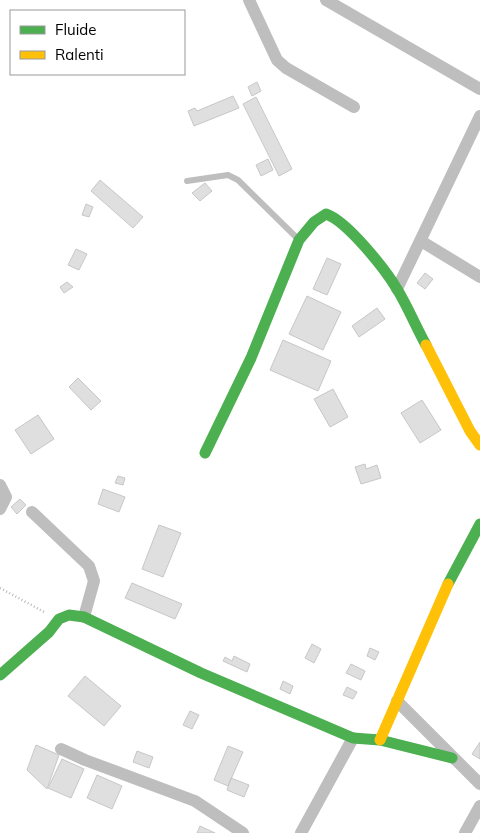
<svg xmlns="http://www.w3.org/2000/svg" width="480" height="833" viewBox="0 0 480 833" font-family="Mulish,sans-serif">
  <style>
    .building { fill: #dfdfdf; stroke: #c7c7c7 }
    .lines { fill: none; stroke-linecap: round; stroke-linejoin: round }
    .path { stroke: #b9b9b9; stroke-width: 2.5; stroke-dasharray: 1 2.5; stroke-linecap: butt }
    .lane { stroke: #bebebe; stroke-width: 6 }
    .street { stroke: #bebebe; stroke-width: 12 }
    .fast { stroke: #4caf50; stroke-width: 11 }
    .slow { stroke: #ffc107; stroke-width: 11 }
  </style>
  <rect width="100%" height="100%" fill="#fff"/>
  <path class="building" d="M257 82 261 91 252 96 248 87Z
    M233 96 239 108 194 126 188 111 195 108 197 111Z
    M256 97 292 169 279 176 243 104Z
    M268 159 273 170 261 176 256 165Z
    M100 180 143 217 133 228 91 191Z
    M205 183 212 191 200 201 192 193Z
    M86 204 93 207 89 217 82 215Z
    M76 249 87 254 79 270 68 265Z
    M327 258 341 264 327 295 313 289Z
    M425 273 433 279 425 289 417 283Z
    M67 282 73 287 64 293 60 287Z
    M307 296 341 312 323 350 289 334Z
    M377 308 385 319 359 337 352 326Z
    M283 340 331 361 318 391 270 370Z
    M78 378 101 401 91 410 69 387Z
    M333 389 348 417 330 427 314 399Z
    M422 400 441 430 420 443 401 413Z
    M38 415 54 439 31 454 15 430Z
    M365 464 366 469 377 465 381 478 361 484 355 467Z
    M118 476 125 478 123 485 115 483Z
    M103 489 125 497 119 512 98 504Z
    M20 499 26 505 17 514 11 507Z
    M159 525 181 533 163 577 142 569Z
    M132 583 182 604 175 619 125 598Z
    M312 644 321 649 314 663 305 658Z
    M370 648 379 652 375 660 367 656Z
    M234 656 250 664 247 672 223 661 225 657 232 661Z
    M351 664 365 671 361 680 346 673Z
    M85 676 121 706 104 726 68 696Z
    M283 681 293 686 290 694 280 689Z
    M347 687 357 692 353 699 343 695Z
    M190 711 199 715 192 729 183 725Z
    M480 742V759L472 754Z
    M36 745 59 755 47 789 27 770Z
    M228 746 243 752 228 786 214 780Z
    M137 751 153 757 149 768 133 762Z
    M62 759 84 769 71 798 48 788Z
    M97 775 122 786 112 809 87 798Z
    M231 778 249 785 244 797 227 790Z
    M200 826 215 833H197Z"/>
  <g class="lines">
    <path class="path" d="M0 588 46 613"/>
    <path class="lane" d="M187 181 228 175 238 180 298 239"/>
    <path class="street" d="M249 0 277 60 286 68 354 107
      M326 0 480 89
      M421 241 480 277
      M397 289 480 116
      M0 485 6 497 0 509
      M32 512 89 566 94 581 84 617
      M397 701 480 784
      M61 749 85 760 195 801 243 833
      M301 833 353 738
      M465 833 480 806"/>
    <path class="fast" d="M205 453 251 358 299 240 314 222 326 214C347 221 385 269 397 289 408 307 416 327 426 345
      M448 584 480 524
      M0 675 49 632 59 619 69 615 84 617 201 673 353 738 380 740 452 758"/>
    <path class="slow" d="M426 345 470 431 480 445
      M380 740 448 584"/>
  </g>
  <rect x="10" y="10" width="175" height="65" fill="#ffffff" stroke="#999999"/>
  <rect x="20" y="26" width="25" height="8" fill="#4caf50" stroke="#999999"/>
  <text x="55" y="35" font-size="15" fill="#000000">Fluide</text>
  <rect x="20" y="51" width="25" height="8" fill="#ffc107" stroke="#999999"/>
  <text x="55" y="60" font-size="15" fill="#000000">Ralenti</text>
</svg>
